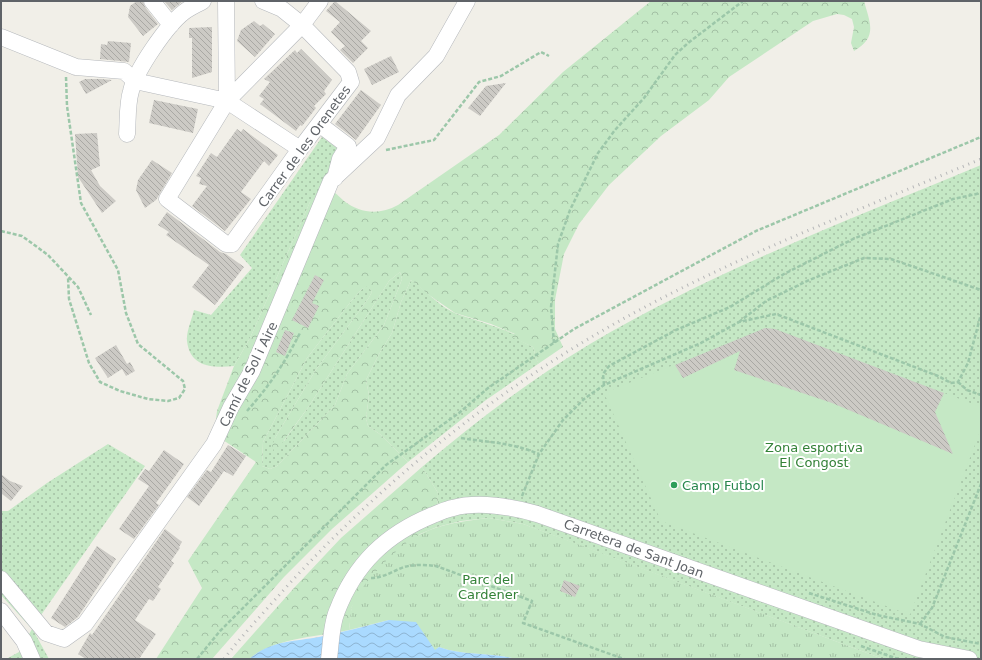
<svg xmlns="http://www.w3.org/2000/svg" width="982" height="660" viewBox="0 0 982 660" font-family="'DejaVu Sans',sans-serif">
  <style>
    .grass { fill: url(#grass-dots) }
    .forest { fill: url(#forest-crowns); fill-rule: evenodd }
    .park { fill: url(#park-tufts) }
    .pitch { fill: #c5e8c5 }
    .water { fill: url(#water-waves) }
    .building { fill: url(#building-back-hatch) }
    .lines { fill: none; stroke-linecap: round; stroke-linejoin: round }
    .minor-casing { stroke: #b5b8bc; stroke-width: 17 }
    .path { stroke: #9cc7a9; stroke-width: 2.5; stroke-dasharray: 4 2; stroke-linecap: butt }
    .minor { stroke: #fff; stroke-width: 16 }
    .rail { stroke: #b6b7b8; stroke-width: 3; stroke-dasharray: 1 5; stroke-linecap: butt }
    .leisure-dot { fill: #2e9e5b; stroke: #fff; stroke-width: 1.5 }
    .labels { text-anchor: middle; stroke-width: 4; stroke-linejoin: round; paint-order: stroke }
    .street-label { font-size: 13px; fill: #5f6368; stroke: #fff }
    .park-label { font-size: 13px; fill: #348238; stroke: #fff }
    .leisure-label { font-size: 13px; fill: #27864d; stroke: #fff; text-anchor: start }
  </style>
  <defs>
    <pattern id="grass-dots" width="8" height="8" patternUnits="userSpaceOnUse"><rect width="8" height="8" fill="#c5e8c5"/><path d="M2 2h.1M6 6h.1" fill="none" stroke="#a3c0a4" stroke-width="1.8" stroke-linecap="round"/></pattern>
    <pattern id="forest-crowns" width="20" height="18" patternUnits="userSpaceOnUse"><rect width="20" height="18" fill="#c5e8c5"/><path d="M2 6a3 3 0 1 1 6 0M12 15a3 3 0 1 1 6 0" fill="none" stroke="#a3c0a4"/></pattern>
    <pattern id="park-tufts" width="24" height="20" patternUnits="userSpaceOnUse"><rect width="24" height="20" fill="#c5e8c5"/><path d="M3 7l-1-3M5 7V3M7 7l1-3M15 17l-1-3M17 17v-4M19 17l1-3" fill="none" stroke="#a3c0a4"/></pattern>
    <pattern id="water-waves" width="16" height="10" patternUnits="userSpaceOnUse"><rect width="16" height="10" fill="#aadaff"/><path d="M0 5q4-4 8 0t8 0" fill="none" stroke="#8eb4d2"/></pattern>
    <pattern id="building-back-hatch" width="6" height="6" patternUnits="userSpaceOnUse"><rect width="6" height="6" fill="#cccac5"/><path d="M-1 5l2 2M0 0l6 6M5-1l2 2" fill="none" stroke="#a9a8a4"/></pattern>
  </defs>
  <rect width="100%" height="100%" fill="#f1efe8"/>
  <path class="grass" d="M322 137 348 156 351 169 334 191 310 202 250 338 234 366C214 368 190 368 187 341 186 332 192 319 194 310L211 315 252 268 240 255Z
    M981 165V659H883L523 524 489 518 461 521 437 527 438 493 422 467C475 422 530 380 590 344 713 271 849 220 981 165Z
    M400 272 402 279 399 287 384 325 347 374 335 405 277 466 270 469 262 466 263 442 307 358 352 300 362 289 368 285 372 292 368 299 315 371 275 438 284 441 309 406 389 281Z
    M411 280C428 292 442 310 463 316 481 322 499 327 516 335L507 334 533 347 538 364 486 400 408 462 381 435 368 426 366 419 369 395 366 380 379 354 392 333 401 302Z
    M108 444 145 466 32 628 49 659H6L19 652 32 629 1 595V511H8L47 483Z"/>
  <path class="forest" d="M651 1H864C870 23 878 37 854 51L851 43 854 27 852 19 844 15 837 14 813 21 729 77 709 100 661 136 609 185 579 224 564 254 555 300V329L563 347 538 364 533 347 505 334H515L491 324 455 313 429 295 411 280 401 302 392 333 379 354 366 380 369 395 366 419 368 426 381 435 408 462 332 529 284 577 212 659H156L202 588 188 561 256 462 220 438 216 419 217 411 234 366 250 338 310 202 315 196 327 186C333 190 338 196 344 201 361 214 380 215 398 205L499 135 563 72ZM400 272 402 279 399 287 384 325 347 374 335 405 277 466 270 469 262 466 263 442 307 358 352 300 362 289 368 286 372 292 368 299 315 371 275 438 272 446 275 453 309 406 389 281Z
    M422 467 438 493 437 527 420 534 352 606 349 630C317 637 274 638 249 659H231L294 588 341 538Z"/>
  <path class="park" d="M489 518 523 524 564 539 883 659H516C490 652 464 656 439 647L435 651 429 643 389 620 349 630C350 623 350 614 352 606 359 585 401 543 421 534 442 523 466 521 489 518Z"/>
  <path class="pitch" d="M765 328 775 329 981 407V429L910 615 661 521 604 393Z"/>
  <path class="water" d="M389 620 416 622 435 650 439 647C464 656 490 652 516 659H249C272 640 293 642 319 637 343 632 366 626 389 620Z"/>
  <path class="building" d="M137 1H143L145 7 158 24 143 36 128 17 130 6Z
    M164 1H183L172 10Z
    M335 1 371 31 361 41 368 48 353 63 340 50 345 46 331 32 340 22 326 11Z
    M254 21 260 26 263 24 275 34 255 57 237 41 241 30Z
    M212 27V72L192 78V38H189V28Z
    M108 41 131 43 129 62 100 59 101 44 107 45Z
    M301 49 332 80 324 91 326 94 314 106 316 108 302 126 300 125 296 131 260 104 264 99 259 96 270 82 264 79 295 50 297 53Z
    M391 56 399 72 372 85 364 69Z
    M85 79H101L112 80 86 94 79 82Z
    M506 83 480 116 468 108 486 86Z
    M361 90 381 105 356 140 335 124Z
    M154 100 198 109 193 133 149 123Z
    M237 129 241 132 243 129 278 155 269 166 264 161 241 192 251 199 225 231 192 206 207 186 199 184 201 178 196 176 211 153 217 157Z
    M97 133 100 166 91 170 100 186 116 201 102 213 78 177 75 134Z
    M152 160 172 173 156 200 145 208 136 190 138 180Z
    M167 212 220 252 226 254 244 267 215 305 192 287 209 265 166 235 169 232 158 225Z
    M315 275 324 280 312 303 319 306 308 328 292 320Z
    M765 328 775 329 944 393 935 412 953 454 832 403 734 370 740 351 683 378 675 365Z
    M285 330 294 333 285 356 276 352Z
    M116 345 127 364 130 362 135 371 126 376 122 369 108 378 95 358Z
    M228 445 246 456 233 476 224 471 199 506 187 497 207 470 211 472Z
    M164 450 184 464 156 503 159 505 134 539 119 529 149 486 138 479 145 469 149 471Z
    M1 474 10 481 23 486 11 501 1 493Z
    M165 529 182 542 179 547 180 548 171 561 174 563 158 587 161 589 153 601 149 599 135 620 156 634 139 659H86L78 654 90 633 92 635Z
    M97 546 116 559 78 617 65 627 51 618Z
    M564 580 580 586 575 597 560 591Z"/>
  <g class="lines">
    <g class="minor-casing">
      <path id="minor" d="M152 1 171 25
        M226 1 227 101
        M263 1 282 9 302 25 348 72 351 82 300 149 232 244H226L167 199 227 101 302 25 320 1
        M1 37 76 67 124 71 135 81 227 101 300 149
        M319 124 348 146 340 159 335 178
        M127 134C128 120 127 104 131 91 136 70 167 25 184 12 189 8 196 5 203 1
        M1 579 46 633 64 639 85 624 214 444 231 407 252 371 331 181 377 138 398 95 436 56 467 1
        M1 611 24 641 32 659
        M329 659C331 644 331 625 337 611 355 564 386 534 433 515 439 513 446 509 453 508 478 501 513 507 537 514L919 649 969 659"/>
    </g>
    <path class="path" d="M66 77 67 106 81 203 118 270 126 313 138 344 183 381 185 389 179 398 168 401 148 399 120 391 100 382 89 363 69 299 68 277
      M386 150 434 140 479 82 501 76 541 52 549 56
      M1 231 22 236 48 255 78 287 91 315
      M739 322 766 301 807 281 864 258 891 259 981 290
      M554 343 551 307 558 244 570 210 598 153 615 130 644 98 675 55 688 43 743 1
      M958 382 967 390 981 395
      M604 385 603 374 609 366 676 330 730 307 784 274 853 239 953 199 981 193
      M247 411C270 385 284 364 300 333
      M461 438C492 443 509 442 539 454
      M522 496 539 454 563 420 584 399 604 385 701 343 739 322 776 314 938 376 951 383 958 382 968 363 981 314
      M371 578C383 578 393 571 404 567 414 564 426 565 436 566L532 601 523 623 624 659
      M809 593 877 615 920 624 945 637 981 644
      M920 624 932 608 981 484
      M861 646 898 659
      M197 659 220 631 386 465 459 413 488 388 574 329 756 231 981 137"/>
    <use href="#minor" class="minor"/>
    <path class="rail" d="M224 659C239 639 256 621 272 603 377 484 506 380 647 306 754 249 869 206 981 159"/>
  </g>
  <circle class="leisure-dot" cx="674" cy="485" r="4"/>
  <g class="labels">
    <g class="street-label">
      <text transform="translate(304 146) rotate(-54)" y="5">Carrer de les Orenetes</text>
      <text transform="translate(248 374) rotate(-64)" y="5">Camí de Sol i Aire</text>
      <text transform="translate(634 548) rotate(20)" y="5">Carretera de Sant Joan</text>
    </g>
    <g class="park-label">
      <text x="814" y="452">Zona esportiva<tspan x="814" dy="15">El Congost</tspan></text>
      <text x="488" y="584">Parc del<tspan x="488" dy="15">Cardener</tspan></text>
    </g>
    <g class="leisure-label">
      <text x="682" y="490">Camp Futbol</text>
    </g>
  </g>
  <rect width="982" height="660" fill="none" stroke="#5f6368" stroke-width="4"/>
</svg>
